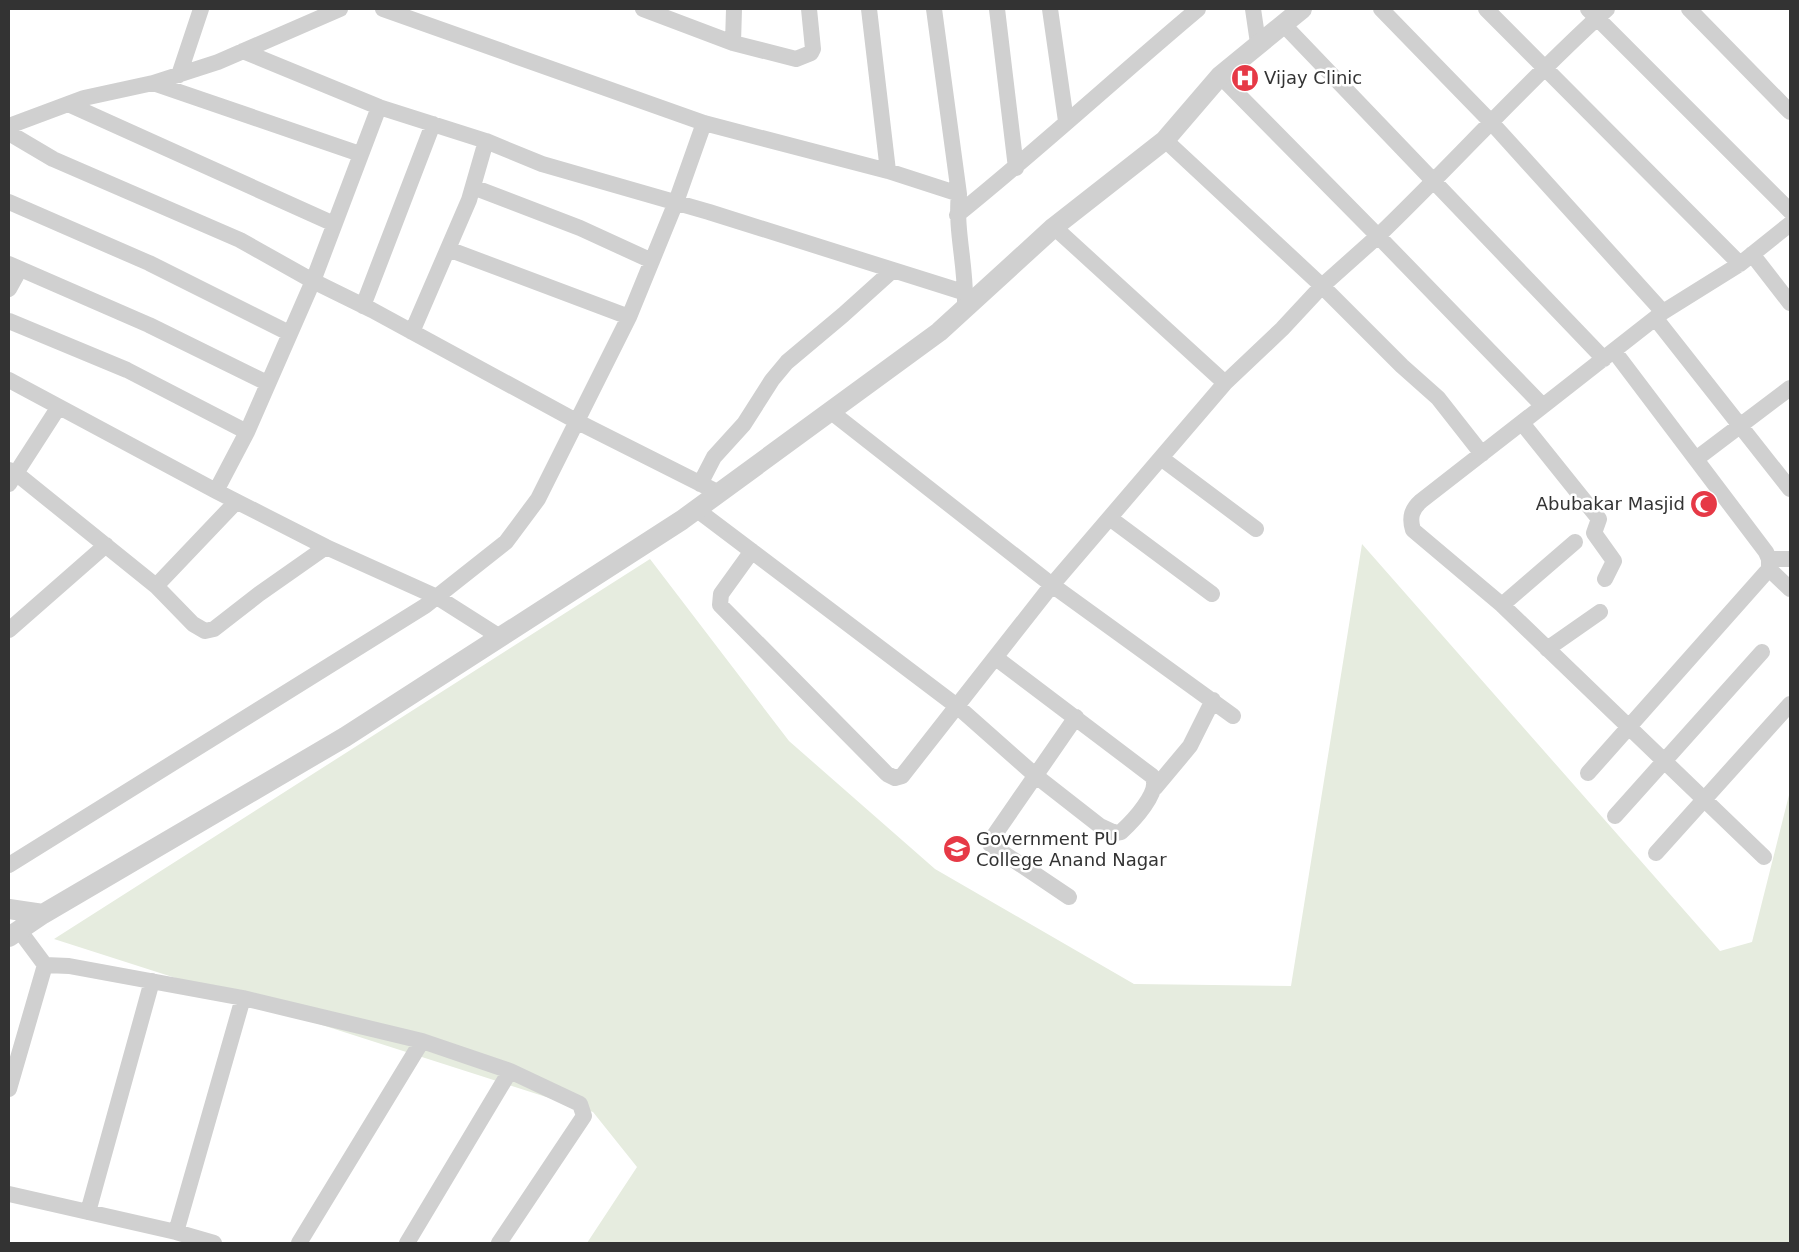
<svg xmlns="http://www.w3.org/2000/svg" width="1799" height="1252" viewBox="0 0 1799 1252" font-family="'DejaVu Sans',sans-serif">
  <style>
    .grass { fill: #e6ecdf }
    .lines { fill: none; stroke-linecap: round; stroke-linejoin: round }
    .minor { stroke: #d0d0d0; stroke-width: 16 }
    .tertiary { stroke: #d0d0d0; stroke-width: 20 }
    .labels { text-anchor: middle; stroke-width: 5; stroke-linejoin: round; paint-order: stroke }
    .poi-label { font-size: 18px; fill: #333; stroke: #fff; text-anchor: start }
  </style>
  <rect width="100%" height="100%" fill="#fff"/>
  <path class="grass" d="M1362 544 1720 951 1752 942 1790 791V1243H587L637 1167 593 1112 54 939 650 559 789 741 935 869 1134 984 1291 986Z"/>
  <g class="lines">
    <path class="minor" d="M383 9 704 123 888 171 959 194
      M643 9 733 43 796 59 811 53 813 49 809 9
      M869 9 888 171
      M934 9 959 194C955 230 966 265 965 302
      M997 9 1016 168
      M1050 9 1066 121
      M1253 9 1258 43
      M1381 9 1490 121 1663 312
      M1486 9 1740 264
      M1588 9 1790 211
      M1689 9 1790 112
      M1283 24 1604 359
      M733 43 734 9
      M243 51 379 107
      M179 75 201 9
      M1220 76 1378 236C1455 162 1527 81 1607 9
      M153 83 360 154
      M68 104 334 224
      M9 126 84 98 153 83 218 62 340 9
      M9 133 53 159 240 240 313 281 247 432 216 491
      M473 187 580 228 652 261
      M9 202 149 263 289 333
      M957 215C1039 149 1117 77 1198 9
      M1054 227 1225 383
      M448 249 629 317
      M1752 254 1790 303
      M9 264 149 325 267 383
      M9 289 20 269
      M363 306 433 124
      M1656 319 1790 489
      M9 321 127 370 247 432
      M412 332 469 200 486 141
      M9 380 216 491 326 547 437 597 500 637
      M1543 406 1421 501C1412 509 1409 517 1413 530L1502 605 1764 857
      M830 411 1052 585 1233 716
      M1522 423 1599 519 1594 533 1614 561 1605 579
      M1482 454 1438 398 1402 366 1322 286 1378 236 1543 406 1663 312 1740 264 1790 224
      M1161 458 1256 529
      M1696 459 1790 388
      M9 470 17 474 156 586 193 624 205 631 214 629 259 594 326 547
      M9 484 58 408
      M700 484 714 457 744 424 772 380 787 362 843 315 893 270
      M719 493 578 422 372 310 313 281 379 107 486 141 542 164 709 212 966 293
      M696 509 958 707 1036 776 1100 826 1115 833 1121 832C1132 822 1162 791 1152 776L996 658
      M1111 519 1212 594
      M752 551 721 594 720 605 887 774 895 778 902 776 1052 585 1225 383 1282 329 1322 286 1165 140
      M1769 559H1790
      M1769 569 1790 589
      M156 586 236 502
      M1502 605 1575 542
      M9 630 106 545
      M1547 649 1600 612
      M1588 773 1769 569V559L1766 552 1614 351
      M1155 788 1190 746 1213 700
      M1615 816 1762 652
      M1656 853 1790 704
      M9 865 425 606 506 542 538 499 629 317 676 202 704 123
      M1069 897 990 844 993 837 1076 717
      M45 965 69 966 243 998 422 1041 510 1071 580 1104 584 1116 499 1243
      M9 1089 45 965 19 930
      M9 1194 176 1232 214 1243
      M88 1212 152 981
      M176 1232 243 998
      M299 1243 422 1041
      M407 1243 510 1071"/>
    <path class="tertiary" d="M9 909 43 914
      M9 937 43 914 345 737 682 520 939 332 1054 227 1165 140 1220 76 1302 9"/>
  </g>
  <defs>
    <g id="hospital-disc" transform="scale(1.4375)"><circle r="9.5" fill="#e63946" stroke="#fff"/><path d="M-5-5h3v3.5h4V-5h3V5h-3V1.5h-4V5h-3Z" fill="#fff"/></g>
    <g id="mosque-disc" transform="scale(1.4375)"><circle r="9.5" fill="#e63946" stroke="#fff"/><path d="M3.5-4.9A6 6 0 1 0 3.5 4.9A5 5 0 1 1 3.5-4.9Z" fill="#fff"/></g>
    <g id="university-disc" transform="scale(1.4375)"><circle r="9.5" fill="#e63946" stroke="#fff"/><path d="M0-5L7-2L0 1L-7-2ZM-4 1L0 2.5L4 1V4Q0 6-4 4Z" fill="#fff"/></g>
  </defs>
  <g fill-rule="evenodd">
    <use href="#hospital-disc" x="1245" y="78"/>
    <use href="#mosque-disc" x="1704" y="504"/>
    <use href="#university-disc" x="957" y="849"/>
  </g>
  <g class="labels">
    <g class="poi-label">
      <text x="1264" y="84">Vijay Clinic</text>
      <text x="1685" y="510" text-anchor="end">Abubakar Masjid</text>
      <text x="976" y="845">Government PU<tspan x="976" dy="21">College Anand Nagar</tspan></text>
    </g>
  </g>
  <rect width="1799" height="1252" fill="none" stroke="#333333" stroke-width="20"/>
</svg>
